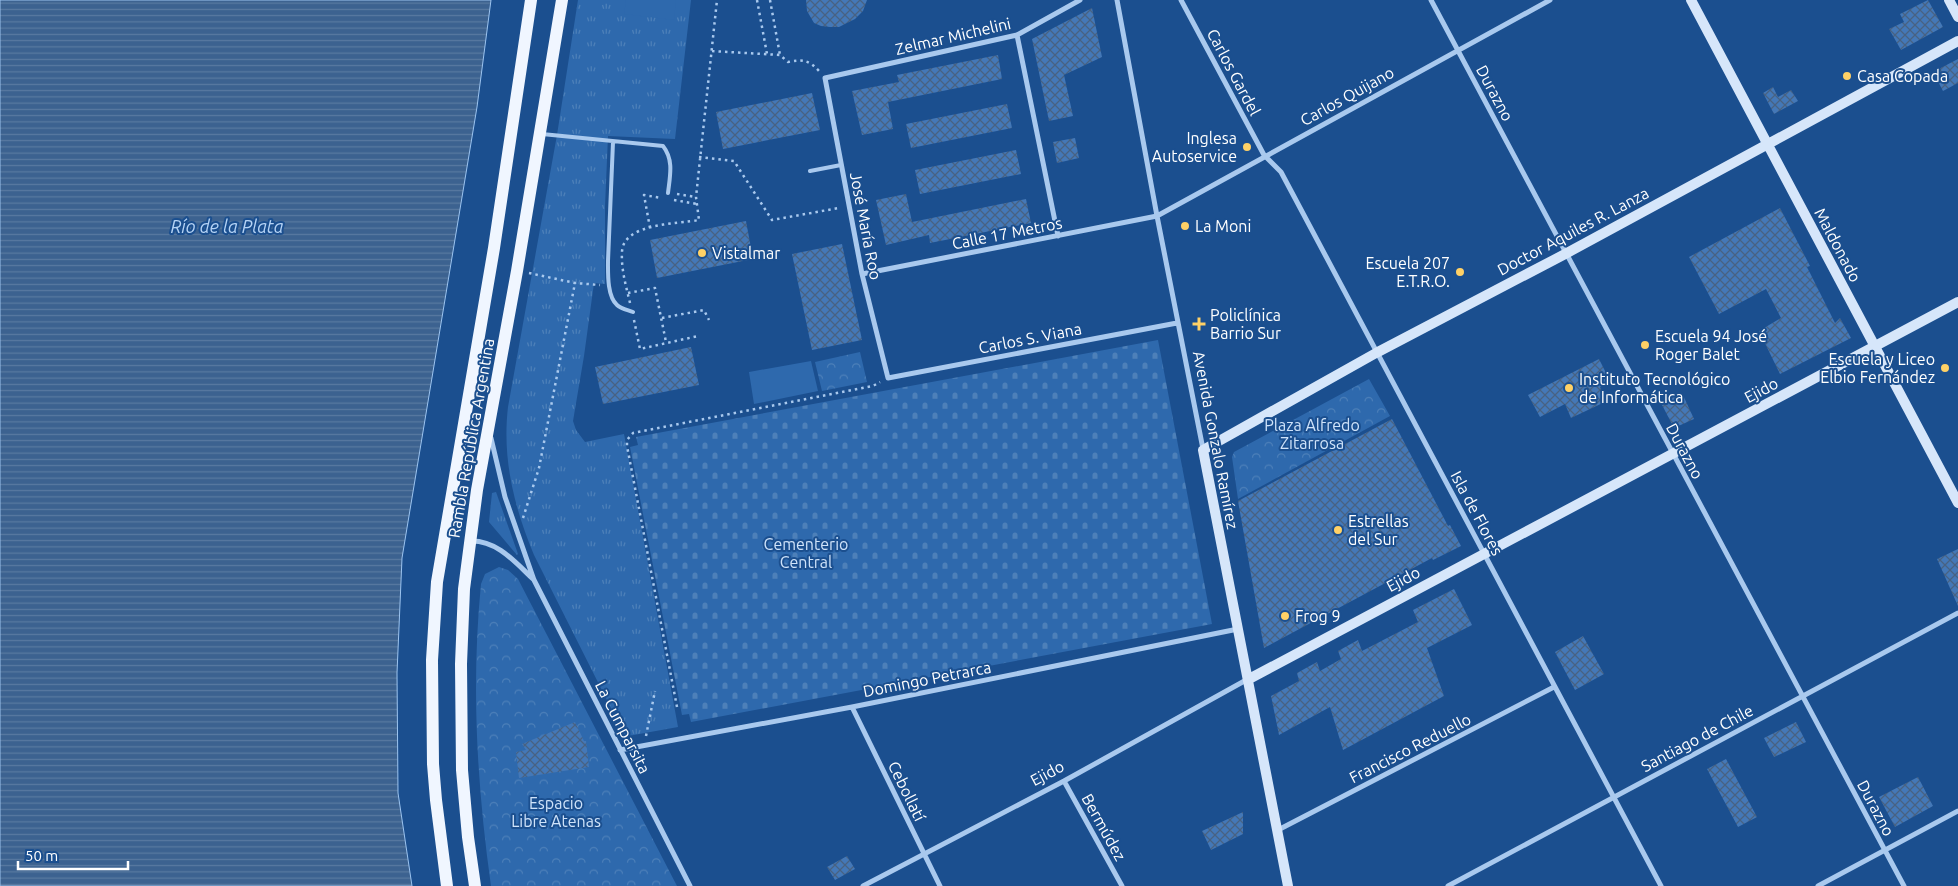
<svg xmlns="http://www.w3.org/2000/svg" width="1958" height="886" viewBox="0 0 1958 886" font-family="Ubuntu,sans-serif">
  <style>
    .grass { fill: url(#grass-tufts) }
    .forest { fill: url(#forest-crowns) }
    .cemetery { fill: url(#cemetery-stones) }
    .pitch { fill: #2e69ad }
    .water { fill: url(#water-rules); stroke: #9cc4f0 }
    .building { fill: url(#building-cross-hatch) }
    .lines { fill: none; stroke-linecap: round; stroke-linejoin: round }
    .path { stroke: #a9c9ee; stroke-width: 2.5; stroke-dasharray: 2.5 4; stroke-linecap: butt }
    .lane { stroke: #a9c9ee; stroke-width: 4 }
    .street { stroke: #a9c9ee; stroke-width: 5 }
    .secondary { stroke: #d6e6fa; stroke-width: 10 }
    .primary { stroke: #f0f6ff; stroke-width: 12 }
    .poi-dot { fill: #ffd166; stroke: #1b4f8f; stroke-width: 2 }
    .labels { text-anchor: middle; stroke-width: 4; stroke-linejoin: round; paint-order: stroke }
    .street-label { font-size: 16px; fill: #fff; stroke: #1b4f8f }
    .poi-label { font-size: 16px; fill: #fff; stroke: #1b4f8f; text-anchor: start }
    .park-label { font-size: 16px; fill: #cfe3fa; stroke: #1b4f8f }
    .water-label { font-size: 18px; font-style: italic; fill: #b5d3f5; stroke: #1b4f8f }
  </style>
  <defs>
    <pattern id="grass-tufts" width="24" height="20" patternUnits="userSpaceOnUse" patternTransform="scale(1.25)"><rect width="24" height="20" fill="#2e69ad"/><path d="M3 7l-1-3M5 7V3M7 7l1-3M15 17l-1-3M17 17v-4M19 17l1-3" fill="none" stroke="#4d80b9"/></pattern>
    <pattern id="forest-crowns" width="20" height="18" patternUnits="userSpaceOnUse" patternTransform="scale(1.25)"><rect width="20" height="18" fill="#2e69ad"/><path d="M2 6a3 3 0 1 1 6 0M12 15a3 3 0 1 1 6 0" fill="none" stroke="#4d80b9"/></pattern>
    <pattern id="cemetery-stones" width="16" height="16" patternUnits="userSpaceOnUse" patternTransform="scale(1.25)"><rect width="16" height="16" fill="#2e69ad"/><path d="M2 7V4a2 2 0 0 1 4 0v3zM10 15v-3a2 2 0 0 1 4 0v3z" fill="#4d80b9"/></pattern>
    <pattern id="water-rules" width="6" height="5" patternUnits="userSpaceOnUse" patternTransform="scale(1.25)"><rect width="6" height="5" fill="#3c6290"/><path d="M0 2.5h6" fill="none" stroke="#597aa1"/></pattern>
    <pattern id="building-cross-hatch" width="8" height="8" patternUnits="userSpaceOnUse" patternTransform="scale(1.25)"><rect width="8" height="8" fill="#4478b7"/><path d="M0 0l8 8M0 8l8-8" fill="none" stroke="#486282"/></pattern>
  </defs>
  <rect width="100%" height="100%" fill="#1b4f8f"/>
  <path class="grass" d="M578 0H691L675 139 608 136 605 206V284L594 283 584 356 573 421 576 430 585 442 624 434 678 727 628 736H625L534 555C514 507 502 459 508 407L557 135Z
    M496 492 518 554 517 555 489 522 492 493Z"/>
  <path class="forest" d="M860 352 867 382 822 391 815 362Z
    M1369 379 1390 416 1238 499 1232 457 1234 452Z
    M499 567 508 570 518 579 677 886H491C477 786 471 686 481 584L485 574Z"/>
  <path class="cemetery" d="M1158 340 1212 624 691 722 689 714 682 715 630 447 638 445 636 437Z"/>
  <path class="pitch" d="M626 0H676L674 20 624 14Z
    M811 361 818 391 754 404 749 372Z"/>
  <path class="water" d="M0 0H491L477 107 402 558 397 673 398 793 412 886H0Z"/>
  <path class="building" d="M806 0H867L863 11 855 19 839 27H830L821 26 814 23 807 11Z
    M1928 0 1943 27 1901 50 1889 29 1904 22 1900 14Z
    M1092 8 1102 57 1064 75 1073 116 1049 121 1032 39Z
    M998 55 1002 79 888 102 893 129 862 135 852 91 899 82 897 75Z
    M1958 59V83L1943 91 1933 72Z
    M1773 87 1778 97 1791 90 1798 101 1774 114 1763 93Z
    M812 93 820 130 723 149 716 112Z
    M1007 104 1012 128 911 148 906 124Z
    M1075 138 1079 158 1057 163 1053 142Z
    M1016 150 1021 174 920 194 915 170Z
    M906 194 912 222 1026 199 1031 223 930 243 929 235 886 245 876 200Z
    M1780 208 1810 266 1807 267 1835 323 1840 318 1851 338 1780 374 1759 331 1781 318 1766 289 1719 314 1689 257Z
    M746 221 753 259 657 278 650 240Z
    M842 244 862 340 812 350 792 254Z
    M691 347 699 385 603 404 595 367Z
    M1599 359 1610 381 1600 387 1607 401 1571 418 1565 404 1540 417 1528 395Z
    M1682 393 1694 419 1674 428 1661 403Z
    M1392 419 1448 526 1450 525 1461 546 1433 560 1432 558 1264 648 1238 501Z
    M1958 549V606L1937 559Z
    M1454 589 1472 625 1427 648 1444 696 1343 750 1330 707 1279 735 1271 696 1299 681 1297 673 1317 662 1320 671 1341 659 1338 651 1358 640 1362 651 1418 622 1413 610Z
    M1583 636 1604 674 1575 690 1555 652Z
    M575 722 584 741H586L589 767 519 778 516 752 526 750 522 744Z
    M1796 722 1806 742 1774 757 1764 738Z
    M1726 759 1757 817 1738 827 1707 769Z
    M1918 777 1933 806 1895 827 1879 797Z
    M1243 812V834L1211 850 1202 831Z
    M847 856 855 869 835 880 827 867Z"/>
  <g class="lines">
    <path class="path" d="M757 0 767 54
      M770 0 780 55
      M712 51 780 55 788 62C803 59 809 60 819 71
      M699 157 734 161 772 220 839 208
      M677 194 696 197
      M674 200 697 204
      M650 228 644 195 661 198
      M529 273 575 283 600 285
      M628 293 655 288 666 342
      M630 303C626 286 621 269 622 252 623 223 677 224 699 220L696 197 717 0
      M662 318 704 310 709 320
      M634 320 640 349 698 336
      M523 518 539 468 575 283
      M677 707 627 446V440L633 433 873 386 880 382
      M646 736 655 691"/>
    <path class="lane" d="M542 134 663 146C674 160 670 176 668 193
      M613 142 608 261C608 273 607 296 617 305 621 309 628 310 633 312
      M810 171 841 165"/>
    <path class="street" d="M1080 0 1017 35 825 78 862 274 888 378 1177 323
      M1117 0 1157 216 1203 449
      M1181 0 1264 155 1281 172 1661 886
      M1431 0 1904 886
      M1017 35 1058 236
      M862 274 1157 216 1550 0
      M491 438 505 497 534 580 690 886
      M470 541C497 540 515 562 533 579
      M852 707 940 886
      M620 750 852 707 1238 629
      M1064 781 1122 886
      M1278 830 1554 687
      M863 886 1064 781 1248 679
      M1448 886 1958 613
      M1818 886 1958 811"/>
    <path class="secondary" d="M1691 0 1958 503
      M1949 0 1958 17
      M1249 679 1958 302
      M1288 886 1203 450 1376 353 1567 253 1958 41"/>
    <path class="primary" d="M447 886 436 800 433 764 432 660 437 582 494 248 531 0
      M475 886 468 837 462 770 461 664 464 589 477 490 517 271 562 0"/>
  </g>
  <g class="poi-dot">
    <circle cx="1847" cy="76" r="5"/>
    <circle cx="1247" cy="147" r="5"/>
    <circle cx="1185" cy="226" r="5"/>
    <circle cx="702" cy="253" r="5"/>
    <circle cx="1460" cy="272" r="5"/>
    <path d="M1196.5 316.5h5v5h5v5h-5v5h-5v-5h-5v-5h5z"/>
    <circle cx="1645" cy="345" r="5"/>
    <circle cx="1945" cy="368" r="5"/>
    <circle cx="1569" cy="388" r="5"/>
    <circle cx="1338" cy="530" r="5"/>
    <circle cx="1285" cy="616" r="5"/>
  </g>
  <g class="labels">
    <g class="street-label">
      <text transform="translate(953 36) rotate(-13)" y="6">Zelmar Michelini</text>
      <text transform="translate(1234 72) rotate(62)" y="6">Carlos Gardel</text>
      <text transform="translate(1495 93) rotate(62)" y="6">Durazno</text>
      <text transform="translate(1347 96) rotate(-29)" y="6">Carlos Quijano</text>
      <text transform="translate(866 226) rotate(79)" y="6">José María Roo</text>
      <text transform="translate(1573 231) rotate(-28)" y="6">Doctor Aquiles R. Lanza</text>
      <text transform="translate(1007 233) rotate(-11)" y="6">Calle 17 Metros</text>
      <text transform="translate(1838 245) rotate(62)" y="6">Maldonado</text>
      <text transform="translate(1030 338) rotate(-11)" y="6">Carlos S. Viana</text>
      <text transform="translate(1761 390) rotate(-28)" y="6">Ejido</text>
      <text transform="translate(471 438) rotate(-80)" y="6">Rambla República Argentina</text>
      <text transform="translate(1216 440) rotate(79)" y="6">Avenida Gonzalo Ramírez</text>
      <text transform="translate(1685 451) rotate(62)" y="6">Durazno</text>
      <text transform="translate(1477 513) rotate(62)" y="6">Isla de Flores</text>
      <text transform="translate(1403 579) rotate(-28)" y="6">Ejido</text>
      <text transform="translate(927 679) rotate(-11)" y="6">Domingo Petrarca</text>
      <text transform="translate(623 727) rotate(63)" y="6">La Cumparsita</text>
      <text transform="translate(1697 738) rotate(-28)" y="6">Santiago de Chile</text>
      <text transform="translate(1410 748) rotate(-27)" y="6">Francisco Reduello</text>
      <text transform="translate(1047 773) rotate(-28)" y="6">Ejido</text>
      <text transform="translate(907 791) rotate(64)" y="6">Cebollatí</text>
      <text transform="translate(1876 808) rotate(62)" y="6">Durazno</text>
      <text transform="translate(1104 827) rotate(61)" y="6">Bermúdez</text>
    </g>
    <g class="poi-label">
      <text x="1857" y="82">Casa Copada</text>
      <text x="1237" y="144" text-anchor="end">Inglesa<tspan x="1237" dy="18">Autoservice</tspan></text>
      <text x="1195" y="232">La Moni</text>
      <text x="712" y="259">Vistalmar</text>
      <text x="1450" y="269" text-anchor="end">Escuela 207<tspan x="1450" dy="18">E.T.R.O.</tspan></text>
      <text x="1210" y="321">Policlínica<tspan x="1210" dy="18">Barrio Sur</tspan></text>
      <text x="1655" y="342">Escuela 94 José<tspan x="1655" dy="18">Roger Balet</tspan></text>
      <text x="1935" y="365" text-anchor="end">Escuela y Liceo<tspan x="1935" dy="18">Elbio Fernández</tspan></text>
      <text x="1579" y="385">Instituto Tecnológico<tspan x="1579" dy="18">de Informática</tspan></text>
      <text x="1348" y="527">Estrellas<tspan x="1348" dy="18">del Sur</tspan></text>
      <text x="1295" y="622">Frog 9</text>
    </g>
    <g class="park-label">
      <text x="1312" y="431">Plaza Alfredo<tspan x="1312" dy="18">Zitarrosa</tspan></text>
      <text x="806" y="550">Cementerio<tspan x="806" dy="18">Central</tspan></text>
      <text x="556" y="809">Espacio<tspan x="556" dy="18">Libre Atenas</tspan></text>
    </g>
    <g class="water-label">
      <text x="227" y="233">Río de la Plata</text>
    </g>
  </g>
  <path d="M18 861v8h110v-8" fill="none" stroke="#ffffff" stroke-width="2.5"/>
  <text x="25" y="861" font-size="15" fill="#ffffff" stroke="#1b4f8f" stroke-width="4" paint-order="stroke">50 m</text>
</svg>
